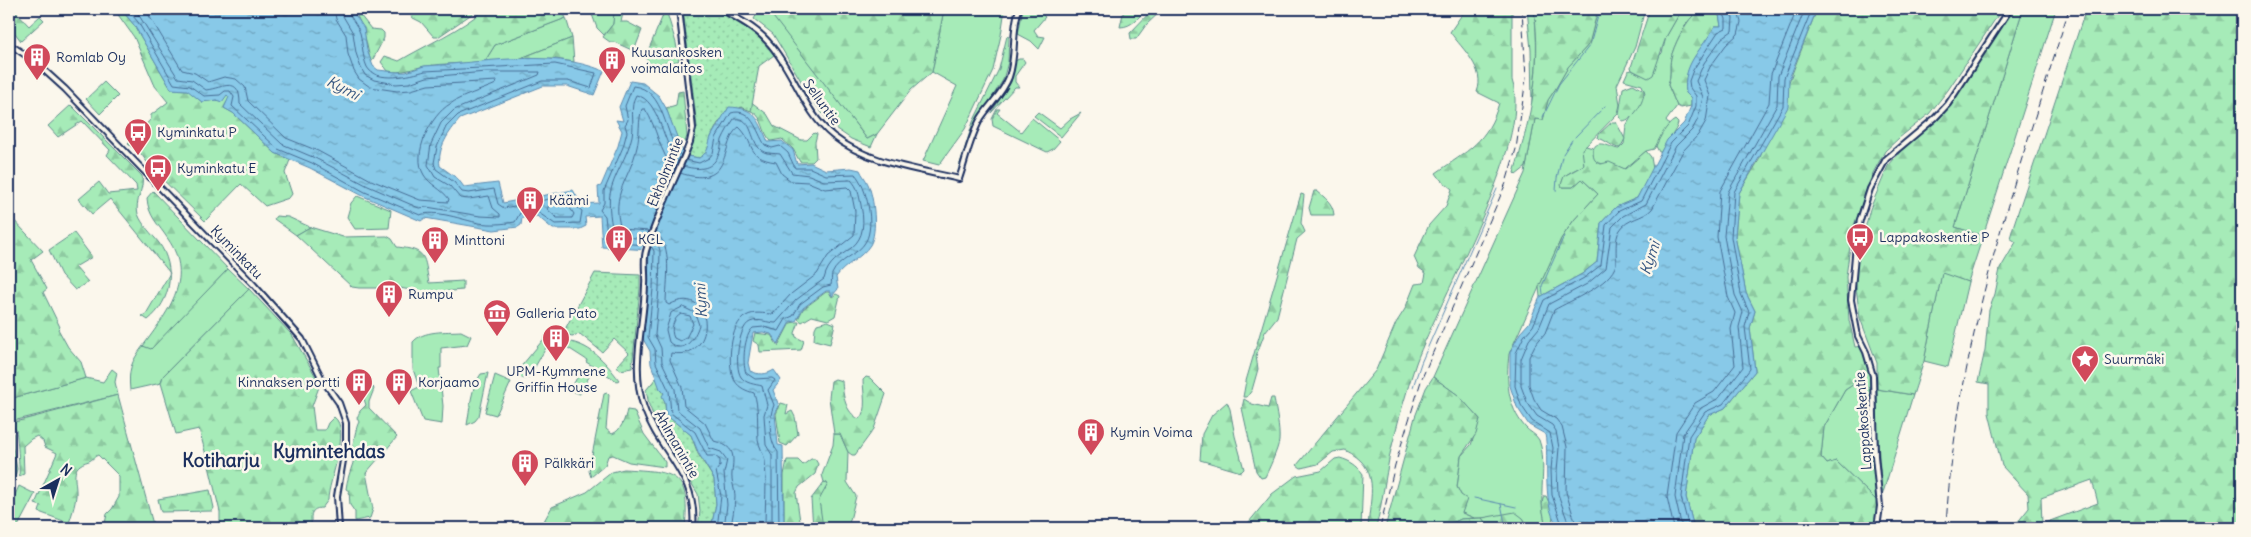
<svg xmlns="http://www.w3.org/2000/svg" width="2251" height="537" viewBox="0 0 2251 537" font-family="Delius,sans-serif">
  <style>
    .grass { fill: #a6ebb8; stroke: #608d8b }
    .forest { fill: url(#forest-firs); stroke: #608d8b; fill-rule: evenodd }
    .wetland { fill: url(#wetland-marsh); stroke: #608d8b }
    .park { fill: url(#park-dots); stroke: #608d8b }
    .water { fill: url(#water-ripples); stroke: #5c8bb1 }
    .pier { fill: #fbf7ec }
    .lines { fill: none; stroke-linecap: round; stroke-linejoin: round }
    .shore { stroke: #476d95; stroke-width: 1 }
    .stream { stroke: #5c8bb1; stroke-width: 1 }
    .tertiary-casing { stroke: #1b2f5e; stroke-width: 8 }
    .tertiary { stroke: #fbf7ec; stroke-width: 4 }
    .rail { stroke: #1b2f5e; stroke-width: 1; stroke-dasharray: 8 4; stroke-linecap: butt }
    .labels { text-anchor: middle; stroke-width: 5; stroke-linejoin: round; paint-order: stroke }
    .poi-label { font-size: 14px; fill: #1b2f5e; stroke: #fbf7ec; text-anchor: start }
    .street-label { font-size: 14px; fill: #1b2f5e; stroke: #fbf7ec }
    .water-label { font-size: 15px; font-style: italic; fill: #365680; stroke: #fbf7ec }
    .district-label { font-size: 19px; font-weight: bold; fill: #1b2f5e; stroke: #fbf7ec }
  </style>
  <defs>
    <pattern id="forest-firs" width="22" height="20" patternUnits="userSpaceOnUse" patternTransform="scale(1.25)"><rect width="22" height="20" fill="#a6ebb8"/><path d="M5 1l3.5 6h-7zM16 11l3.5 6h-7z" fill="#8ecaa1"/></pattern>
    <pattern id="wetland-marsh" width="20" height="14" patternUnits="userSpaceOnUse" patternTransform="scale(1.25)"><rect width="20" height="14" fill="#a6ebb8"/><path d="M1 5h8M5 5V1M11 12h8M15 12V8" fill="none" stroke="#8ecaa1"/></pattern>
    <pattern id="park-dots" width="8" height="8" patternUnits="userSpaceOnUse" patternTransform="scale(1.25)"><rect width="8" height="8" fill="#a6ebb8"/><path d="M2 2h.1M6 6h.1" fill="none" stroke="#8ecaa1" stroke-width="1.8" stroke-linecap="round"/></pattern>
    <pattern id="water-ripples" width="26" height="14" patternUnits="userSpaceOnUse" patternTransform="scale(1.25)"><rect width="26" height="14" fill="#88c9e8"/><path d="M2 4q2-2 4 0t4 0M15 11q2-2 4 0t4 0" fill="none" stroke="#6ea4bf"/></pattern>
  </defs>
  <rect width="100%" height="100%" fill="#fbf7ec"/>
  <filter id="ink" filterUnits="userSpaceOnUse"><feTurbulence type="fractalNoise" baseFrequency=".02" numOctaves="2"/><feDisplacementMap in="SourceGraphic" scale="10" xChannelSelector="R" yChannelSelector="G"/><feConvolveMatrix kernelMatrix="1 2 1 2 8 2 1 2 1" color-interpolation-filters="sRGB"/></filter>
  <g filter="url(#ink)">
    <path class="grass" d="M590 9H611L615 11 613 24 604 35 597 28Z
      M760 9H767L777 21 867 139 877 134 871 147 851 139 832 126 813 101 773 34 754 19Z
      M944 9H1005L1001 35 993 70 965 129 939 165 923 161 957 86 932 72Z
      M1023 9H1051L1048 13 1045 11 1042 14 1045 17 1034 30 1038 36 1045 37 1039 49 1031 41 1018 34Z
      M1527 9H1534C1538 42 1537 70 1532 103L1531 50Z
      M1598 9H1645L1635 47 1617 85 1620 105 1618 113 1583 149 1584 165C1574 171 1560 174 1562 187H1573L1582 179 1598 194 1574 220 1561 239 1509 354C1506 380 1507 406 1525 427 1529 432 1536 434 1539 440 1546 458 1541 483 1542 502 1542 511 1546 520 1545 528H1529L1523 518H1474L1462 513 1461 495 1457 487 1461 456 1471 445 1480 419 1458 395 1433 377 1525 173 1535 119 1543 120 1548 100 1556 88 1568 67 1589 44Z
      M1682 9H1691L1693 16C1685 23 1673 47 1671 58 1669 68 1672 73 1668 85L1677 106 1666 121 1669 125 1654 149 1646 151 1625 169 1595 162C1593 158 1592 154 1593 150 1597 137 1612 149 1619 149L1624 144 1626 126 1645 93 1642 85 1624 80 1628 71 1632 70 1641 75 1662 53 1666 37Z
      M2023 9H2056L1983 236 1955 227Z
      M566 18 572 38 516 60 485 61 495 45Z
      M1007 36 1009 37 1008 62 1003 80 972 129 959 167 973 122 999 69Z
      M1019 59H1023L1025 62 1015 76V82L1019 87H1015L991 113 1011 82 1015 61Z
      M997 109H1000L997 113 1021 132 1032 118 1060 141 1053 149 1047 152 993 126 992 119Z
      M1038 112 1060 128 1070 119 1081 113 1061 137 1034 116Z
      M357 196 391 210 389 228 355 229 347 217 351 203Z
      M276 216 288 217 310 227 296 235 274 219Z
      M228 269 249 289 163 376 161 383 130 390C128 370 131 362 143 346L151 348Z
      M1942 272 1968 282 1948 367 1924 361Z
      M461 331 471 336 467 345 441 348V368H439L443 406 442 424 423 421 411 391 419 387 413 369V342C423 330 446 332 461 331Z
      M547 335 550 341 529 377 525 379 514 375Z
      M564 341C589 343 605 361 619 380L617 381 586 362 587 360 562 344Z
      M112 369 117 373 115 382 118 395 9 422V399L86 378 103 382Z
      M585 369 591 373 580 394 572 391V387L581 370Z
      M488 373 479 416 475 421 467 425C470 408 471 387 481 374Z
      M495 375 511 382 496 415 485 412Z
      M1854 384 1870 387 1871 431 1877 501 1836 461 1827 464 1821 457 1824 427 1845 390Z
      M1877 389 1913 395 1882 496 1877 428Z
      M834 434H840L848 452 847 482 856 496 848 528H822L819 500 827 483 824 482 822 475 833 445Z
      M19 486 35 494 17 528 9 524V508Z"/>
    <path class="forest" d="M11 9H13L29 26 40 16 44 20 21 41 9 25Z
      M114 9H121L134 25 171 89 188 90 202 102 216 100 227 95 230 97 224 108 233 113 275 153 290 160 285 173 292 194 289 198 265 206 241 184 205 221 151 168 142 155 128 144 151 119V115L168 102 155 86 134 37Z
      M425 9H479L438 37H434L421 22 411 17 415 10Z
      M485 9H561L566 18 495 45 485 61C465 64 445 63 426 66 412 68 402 74 388 71L381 62 385 56 399 61C428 44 459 31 485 9Z
      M611 9H624L621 22H627L642 30 634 51 614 42H610L603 37 613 24 614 11Z
      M767 9H944L932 72 911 90 877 134 867 139Z
      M1124 9H1146C1139 17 1132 27 1120 27Z
      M1153 9H1163L1146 25 1136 39H1131L1130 33Z
      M1467 9H1512V80C1533 143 1440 297 1416 363 1406 392 1397 424 1390 454 1385 479 1382 504 1376 528H1368C1370 495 1382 468 1345 450L1333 452 1318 464 1301 468 1297 465 1376 370 1396 323 1405 309 1415 284 1424 283 1426 273 1419 268 1414 257 1429 225 1446 206 1452 189 1441 180 1436 173C1467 151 1488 142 1499 103L1477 92C1486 69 1463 50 1450 32L1463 13 1467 12Z
      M1534 9H1598L1589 44 1568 67 1556 88 1548 100 1543 120 1535 119 1526 167 1516 175 1514 173C1531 117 1542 68 1534 9Z
      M1650 9H1682L1666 37 1653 75 1648 78 1632 70 1631 67Z
      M1691 9H1718L1721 26H1715C1703 49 1682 65 1686 93L1691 98V106L1681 108 1677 106 1668 85C1672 73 1669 68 1671 58 1673 47 1685 23 1693 16Z
      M1817 9H2002L1948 90 1929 114 1899 138 1885 151 1873 173 1852 231 1846 277 1849 320 1855 347 1862 346 1869 363 1870 387 1854 384 1845 390 1824 427 1821 457 1827 464 1836 461 1877 501V520L1874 528H1694L1686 497 1694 438 1709 415 1725 408 1755 371 1750 328 1755 311 1746 293 1735 236 1739 193 1759 160Z
      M2014 9H2023L1955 227 1983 236 1968 282 1942 273 1924 361 1913 395 1877 389V363L1860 318 1855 279 1858 256 1870 209 1888 166 1901 151 1949 107Z
      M2086 9H2242V528H2013L2029 508 2028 494 2002 466 1989 413V384L1978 382 1985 350 1989 310 1995 294 2000 269 2016 242 2010 238 2014 224ZM2092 480 2098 503 2042 524 2041 498Z
      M664 13H667L676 43 679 61 651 65 645 58Z
      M360 15 371 29 381 30 384 33V38L371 63C367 47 365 31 357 16Z
      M572 38 574 62 556 59 516 60Z
      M104 82 118 96 100 114 86 99Z
      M1633 84 1644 90C1645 101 1633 121 1622 121L1619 114 1623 88Z
      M683 91 687 136 685 142H680L677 138 666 108 676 105 678 92Z
      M750 101 767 114 774 126 801 140H807L814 133 817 134 815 142 816 158 812 162H800L793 149 782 139 771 141C762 133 764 118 753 112 749 109 742 108 737 106Z
      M71 105 142 176C145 188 134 201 138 214 142 225 152 234 159 243 176 267 172 301 148 320L142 316 146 314 170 273 110 199 92 214 79 199 99 182 108 194 137 191 136 185 107 155 110 150 82 121 58 137 48 126Z
      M1675 120 1678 123C1677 131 1665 143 1661 152H1659L1656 146C1660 137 1666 125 1675 120Z
      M1612 122H1616L1625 139 1620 148C1613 148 1606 140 1598 138L1599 134Z
      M1586 146 1593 148C1593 157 1593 161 1601 164L1609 162 1625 169 1646 151 1651 157 1653 169 1637 198 1616 207 1601 223 1597 262 1582 274 1540 297 1539 287 1561 239 1574 220 1598 194 1582 179 1573 187H1562L1561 185 1564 176 1584 165 1582 149Z
      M153 191 228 269 151 349 143 346C166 314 196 279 168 239 159 225 148 216 147 198Z
      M1314 191H1317C1325 198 1333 203 1334 215H1311L1309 208Z
      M1301 194 1304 195 1301 223 1305 232 1297 239 1277 317 1265 332 1256 356 1258 369 1252 390 1247 397H1243L1246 381Z
      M9 215 43 251 31 260 47 289 43 292 60 327 58 329 68 347 81 362 86 378 9 399Z
      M310 227 343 237 387 236 392 239 397 247C427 250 424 256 429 283L463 281V290L426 293 400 288H359L352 287 296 235Z
      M74 233 92 257 75 267 88 282 75 290 61 275 49 250Z
      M249 289 292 335 319 382V387L312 406 315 430H325L328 423 334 417C352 430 328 481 328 500L322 508C308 508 311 519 312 528H220V512L209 466 211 463V459H207L199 429 176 434 161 383 163 376Z
      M826 292H829L832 297 836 294 840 296 835 316 828 320 812 316 802 322 798 319 803 309Z
      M828 321 835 324 830 344 814 340 815 328 817 324Z
      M796 322H799L795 333 796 337 804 341 801 350 760 352 759 345 753 341 755 333 771 335 778 346 790 323Z
      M866 377 870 378 886 394 874 429 855 455H852L848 452 840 434H834L829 398 831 381 835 379 842 381C843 396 845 412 859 419 868 411 863 392 863 380Z
      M1433 377 1458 395 1480 419 1476 434 1461 456 1457 487 1461 495 1467 499 1462 513 1474 518 1461 519 1441 528H1385L1415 417 1426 388Z
      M373 387 374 389 369 402V408L397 437 366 473 373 509 370 518 355 521V512L350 505 349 491 346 489C347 480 350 472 353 463 354 460 351 455 352 452 353 445 356 426 359 422L357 418 360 411 366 405 363 396Z
      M607 393 609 395 606 429 612 434C621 431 625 419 627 410L634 411 644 434 665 462V467L629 462 613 455 608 456 605 465 591 477 589 471 604 394Z
      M118 395 154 528H104L107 514 112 509 119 497V476L98 455C95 456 92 460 89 461 68 467 77 479 76 496 75 505 72 514 69 523L39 512 41 506 35 504 57 453 45 447 43 441 37 436 31 439 23 446 24 474 19 476C20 472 17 433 16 430 15 429 12 424 11 423Z
      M1271 398H1274C1276 412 1280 428 1279 441 1278 449 1269 469 1265 477L1261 478 1256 471 1242 408 1244 399 1252 404 1268 408Z
      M1227 402 1230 409 1235 436 1244 469 1241 472 1200 460 1202 434 1212 415Z
      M781 403 788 405 786 414 792 411 795 417 798 434 787 446 780 443 776 414Z
      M9 426 13 433V448L17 469 14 480 9 486Z
      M1340 458C1350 461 1357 465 1363 474L1361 528H1244L1272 494 1296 476 1321 471 1335 459Z
      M811 459H815L818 464 815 474 799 487 796 493 801 528H784V475L787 460H798L803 465Z
      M624 469C674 472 691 471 685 528H540L552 507 587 492 612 472Z
      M824 482 828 484 819 500 823 527 813 528 811 499Z
      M210 490 214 508 212 511 161 512 158 499Z
      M1544 496H1546C1551 506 1556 519 1550 528H1545C1546 517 1539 507 1544 496Z
      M1515 512 1523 518 1529 528H1489L1482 518Z"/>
    <path class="wetland" d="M1482 518 1489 528H1441L1461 519Z"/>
    <path class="park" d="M683 9H715L757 35 774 55 759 66 751 111 741 107 718 123 711 137 708 152 699 158 689 156 697 127Z
      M595 273 640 275V289L632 368 620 370 617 366 629 353 614 339 602 352 580 334 572 336 563 333Z
      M657 377 664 393 666 415 691 435 698 454 714 479 716 504 711 528H698L700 511 698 494 659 430 649 405 646 390Z"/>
    <path class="water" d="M121 9H351L364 28 367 50 373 66 378 70 396 72H406L424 66C483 63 548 48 604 71L594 95 567 86H543L460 119C449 132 437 148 440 166L458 179 464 187 498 183 503 203 573 190 581 204 599 203 598 187 601 186 618 146 622 131 616 120 623 121 619 107 630 81 643 83 659 96 666 108 682 150 688 156 699 158C711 151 707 144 712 135 718 125 723 116 729 107 756 108 758 119 768 142L782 141 793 150 797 164 811 163 826 170 851 168 860 170C862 175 866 179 868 184 874 197 878 232 870 245 862 258 845 264 836 277L838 289 832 296 830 291H826L803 308 796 321 790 322 778 344 771 334 763 332 753 333 748 363 750 371C759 375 766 375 774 370L781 380 773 390 779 406 775 414 778 445 783 446 784 528H711L716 504 714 479 699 454 691 435 666 415 665 402 662 396 664 393 660 389 651 364 650 351 643 339 648 288 649 250 602 247 600 216 585 217 586 226 580 229H553L537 216 522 218 521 225 518 227 494 230 425 218 421 221 363 196 310 168 275 153 233 113 224 108 229 97 227 95 222 102 216 100 202 102 187 90 171 89 134 25Z
      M1718 9H1817L1789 79 1788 107 1739 193 1735 236 1746 293 1755 311 1750 328 1755 371 1725 408 1709 415 1694 438 1686 497 1694 528H1561C1540 512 1550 458 1545 434L1529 425 1517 407 1510 386V352L1520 333 1529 323 1540 297 1582 274 1597 262 1601 223 1616 207 1637 198 1667 140 1684 123 1691 106V98L1686 93C1682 63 1702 50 1715 26H1721Z"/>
    <path class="pier" d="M684 147 688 153 647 252 641 250Z"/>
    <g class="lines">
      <path class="shore" d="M127 9 138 22 174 84 190 86 204 96 220 95 225 91H230L234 97 232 106 278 149 312 163 365 192 420 215C435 209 463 220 479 223 491 225 502 224 515 222L520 213 536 211 555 224 580 223 582 211 577 207 569 195 504 208 498 204 494 189 469 193 462 192 454 182 436 169 434 163 437 147 446 127 458 115 542 81H568L591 88 596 73 555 64 425 71C412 75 376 84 367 67 362 56 363 44 360 33 357 24 349 17 348 9
        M135 9 178 78 192 80 206 90C223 88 240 75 240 104L282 144 315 158 368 186 419 208 427 207 480 216 500 217V214L493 208 489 196 469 199 460 198 450 186 435 177 428 165 431 144 441 123 454 110 539 75 540 72H486L427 77 409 83 396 84 374 80 365 75 361 68 356 53 353 33 343 16 341 9
        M145 9 182 70 195 73 208 82 224 77 236 79 245 87 248 101 286 138 318 151 371 180 420 200 448 202 449 199C442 189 430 185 424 175 411 154 431 115 450 104 461 96 483 90 496 84L497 81 428 85 411 90 397 91 370 87 359 79 354 71 348 54 346 35 336 19 334 9
        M686 160 699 163 709 158 713 153 716 138 731 113C752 107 756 131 765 145L772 148 780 146 788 153 795 168H810L826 175 855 174C867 187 875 225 866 241 859 255 838 259 832 274 831 277 832 282 831 285L823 287 800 304 793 316 786 319 779 331 764 327 753 328C744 335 742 363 746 373L755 379 772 378 775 380 768 390 774 405C768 418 769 442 778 452L779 528
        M683 166C697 170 711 171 718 156 721 151 721 145 722 140 725 133 730 125 734 119 755 116 749 145 764 152 769 154 774 153 780 154L792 173 809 175 824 181 851 180C858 187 859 195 861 205 872 259 832 244 824 279L796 300 776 323C768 323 759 318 750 322 738 327 734 367 741 377 746 384 755 384 762 386L767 405 764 415 766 445 772 455V528
        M680 173C735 191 719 141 739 127 756 143 745 158 776 162L782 174 791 181 808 182 825 189 847 187 851 191 855 211 854 235 828 256 817 274 791 294 773 314C764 314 754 311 746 316 730 323 726 367 735 381 739 388 747 391 754 393 759 407 757 423 758 439 759 447 764 454 765 461 767 483 765 506 765 528
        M566 202 574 214 572 218H557L547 209 549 206Z
        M649 231 621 229C610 193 630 179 637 147 640 135 638 120 642 109H645C658 128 658 152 675 169
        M655 233C674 243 666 284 666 303L669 305C714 280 720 362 671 353L670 360 682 387 684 406 705 423 714 441C735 447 734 454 732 473 731 481 735 489 735 497 735 507 732 518 731 528
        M647 239 614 236C611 225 608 204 610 194 613 176 628 156 632 136 635 122 629 107 636 95 660 99 663 146 678 162
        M653 240 658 244 660 251 659 289 655 335 661 348 662 362 675 389 677 410 700 428 709 448 721 452 727 460 724 473 727 505 724 528
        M645 245 608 242 605 216 600 210 604 203V191L623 147 627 132 625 125 628 120 625 106 633 86C666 89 664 137 681 156
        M651 246 654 251 653 289 648 337 655 349 656 363 669 391 671 413 695 432 707 456H715L720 460V466L716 471 721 496 717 528
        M683 307 695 313 699 325C695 338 684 356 669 342L666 330 671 313Z
        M681 314 690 316 693 324 686 338 680 341 674 338C670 330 673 318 681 314Z
        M1563 528 1552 495 1551 470 1553 448 1550 433 1532 421 1521 405 1515 386 1516 353 1524 336 1533 326 1544 300 1584 278 1601 265 1606 225 1619 211 1641 201 1671 143 1688 126 1696 106V96L1690 88 1689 81 1693 70 1718 32 1726 28V19L1722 9
        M1570 528 1558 494 1557 471 1559 448 1556 431 1552 425 1537 416 1527 402 1521 386V359L1529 340 1539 328 1549 304 1587 284 1606 268 1612 227 1623 216 1646 204 1676 146 1692 130 1698 119 1703 97 1696 81 1704 63 1722 38 1732 31 1733 18 1728 9
        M1577 528 1566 492 1567 447 1562 427 1556 419 1541 410 1534 399 1529 385V357L1535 345 1545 333 1554 310C1571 300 1611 285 1616 264 1617 255 1614 238 1620 230 1627 218 1643 219 1652 209L1683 151 1698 135 1706 121 1710 96 1704 80 1710 67 1726 45 1738 34 1741 22 1737 9
        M1674 528 1667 497 1676 432 1695 403 1714 392 1735 365 1731 329 1735 313 1728 297 1717 237 1720 191 1769 103 1771 74 1797 9
        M1682 528 1675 497 1683 434 1701 408 1719 398 1743 367 1739 327 1743 312 1735 295 1724 236 1728 192 1777 105 1778 76 1805 9
        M1689 528 1681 497 1689 436 1705 412 1723 404 1750 369 1745 327 1749 312 1741 294 1731 237 1734 192 1783 106 1784 78 1812 9"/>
      <path class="stream" d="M1543 117 1559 84 1590 45 1600 9
        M1575 137 1605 106
        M1563 154 1572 140
        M1556 191 1557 178 1562 157
        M1543 294 1542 286 1564 236
        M1413 387 1421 363 1497 189
        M1474 498 1516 507
        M1501 504 1506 528"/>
      <g class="tertiary-casing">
        <path id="tertiary" d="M679 9 693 128 690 142C676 178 657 214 646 251 643 261 646 274 645 285 644 326 630 368 644 408 661 455 698 474 693 528
          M721 9C738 19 757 28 770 44 794 72 804 112 833 136 867 163 918 169 959 179 966 159 970 137 981 118 990 104 1003 93 1009 77 1017 55 1011 31 1019 9
          M9 44 33 60 65 89 254 285 302 339 322 379 339 403 346 423V443L337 496 339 528
          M1877 528 1880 506 1875 456 1873 376 1866 352 1858 336 1851 300 1857 233 1860 220 1870 189 1886 159 1935 118 1948 104 2010 9"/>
      </g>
      <use href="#tertiary" class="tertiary"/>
      <path class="rail" d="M1380 528 1395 465 1422 378 1506 183 1516 149 1526 78 1522 9
        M1946 528C1955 349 2016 179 2069 9"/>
    </g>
  </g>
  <defs>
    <g id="building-pin" transform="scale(1.4375)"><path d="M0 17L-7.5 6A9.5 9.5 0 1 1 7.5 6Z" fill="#d1495b" stroke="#fbf7ec"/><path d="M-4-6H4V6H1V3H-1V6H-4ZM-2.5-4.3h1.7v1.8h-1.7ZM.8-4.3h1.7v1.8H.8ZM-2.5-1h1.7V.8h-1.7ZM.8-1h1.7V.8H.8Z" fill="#fff"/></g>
    <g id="bus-pin" transform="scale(1.4375)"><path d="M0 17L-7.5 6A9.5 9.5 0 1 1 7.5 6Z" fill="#d1495b" stroke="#fbf7ec"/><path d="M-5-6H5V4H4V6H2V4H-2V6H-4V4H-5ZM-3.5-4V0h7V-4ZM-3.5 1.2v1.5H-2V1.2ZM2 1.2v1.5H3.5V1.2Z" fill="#fff"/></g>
    <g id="museum-pin" transform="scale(1.4375)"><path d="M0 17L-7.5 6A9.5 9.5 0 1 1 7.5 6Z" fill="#d1495b" stroke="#fbf7ec"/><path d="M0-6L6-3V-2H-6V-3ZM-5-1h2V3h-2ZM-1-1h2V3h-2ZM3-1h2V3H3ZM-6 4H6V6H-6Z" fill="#fff"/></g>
    <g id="sight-pin" transform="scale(1.4375)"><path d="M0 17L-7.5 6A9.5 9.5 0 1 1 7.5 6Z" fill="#d1495b" stroke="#fbf7ec"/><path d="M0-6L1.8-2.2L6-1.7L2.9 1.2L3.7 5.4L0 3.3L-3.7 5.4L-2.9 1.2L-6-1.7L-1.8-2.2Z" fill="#fff"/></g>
  </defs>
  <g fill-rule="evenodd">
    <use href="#building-pin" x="37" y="57"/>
    <use href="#building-pin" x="612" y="60"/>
    <use href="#bus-pin" x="138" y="132"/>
    <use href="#bus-pin" x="158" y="168"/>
    <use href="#building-pin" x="530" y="200"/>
    <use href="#bus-pin" x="1860" y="237"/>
    <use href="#building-pin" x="619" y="239"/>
    <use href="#building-pin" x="435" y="240"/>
    <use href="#building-pin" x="389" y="294"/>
    <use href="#museum-pin" x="497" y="313"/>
    <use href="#building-pin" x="556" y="338"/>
    <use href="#sight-pin" x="2085" y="359"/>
    <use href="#building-pin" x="359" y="382"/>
    <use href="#building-pin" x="399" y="382"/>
    <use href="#building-pin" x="1091" y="432"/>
    <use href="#building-pin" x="525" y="463"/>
  </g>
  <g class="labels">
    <g class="poi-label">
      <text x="631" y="57">Kuusankosken<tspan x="631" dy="16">voimalaitos</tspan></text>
      <text x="56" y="62">Romlab Oy</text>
      <text x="157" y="137">Kyminkatu P</text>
      <text x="177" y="173">Kyminkatu E</text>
      <text x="549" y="205">Käämi</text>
      <text x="1879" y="242">Lappakoskentie P</text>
      <text x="638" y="244">KCL</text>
      <text x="454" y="245">Minttoni</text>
      <text x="408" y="299">Rumpu</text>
      <text x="516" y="318">Galleria Pato</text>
      <text x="2104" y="364">Suurmäki</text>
      <text x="556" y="376" text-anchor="middle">UPM-Kymmene<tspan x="556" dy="16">Griffin House</tspan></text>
      <text x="340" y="387" text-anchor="end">Kinnaksen portti</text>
      <text x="418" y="387">Korjaamo</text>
      <text x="1110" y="437">Kymin Voima</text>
      <text x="544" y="468">Pälkkäri</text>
    </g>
    <g class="street-label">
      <text transform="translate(822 102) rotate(54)" y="5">Selluntie</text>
      <text transform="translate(665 172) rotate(-68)" y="5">Ekholmintie</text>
      <text transform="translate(237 252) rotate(46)" y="5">Kyminkatu</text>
      <text transform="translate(1863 421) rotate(-94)" y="5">Lappakoskentie</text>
      <text transform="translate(677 444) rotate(60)" y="5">Ahlmanintie</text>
    </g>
    <g class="water-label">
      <text transform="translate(343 88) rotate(27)" y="5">Kymi</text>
      <text transform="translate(1650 258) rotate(-72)" y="5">Kymi</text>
      <text transform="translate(701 301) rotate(-93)" y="5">Kymi</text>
    </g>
    <g class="district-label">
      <text x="329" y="458">Kymintehdas</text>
      <text x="221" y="467">Kotiharju</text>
    </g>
  </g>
  <rect width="2251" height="537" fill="none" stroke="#fbf7ec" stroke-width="30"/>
  <rect x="15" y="15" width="2221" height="507" fill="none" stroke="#1b2f5e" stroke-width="2" filter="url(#ink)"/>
  <g transform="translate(58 480) rotate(39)" stroke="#fbf7ec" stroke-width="4" paint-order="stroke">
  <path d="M0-4L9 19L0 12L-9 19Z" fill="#1b2f5e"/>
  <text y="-8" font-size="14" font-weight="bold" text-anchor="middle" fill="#1b2f5e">N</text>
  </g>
</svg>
